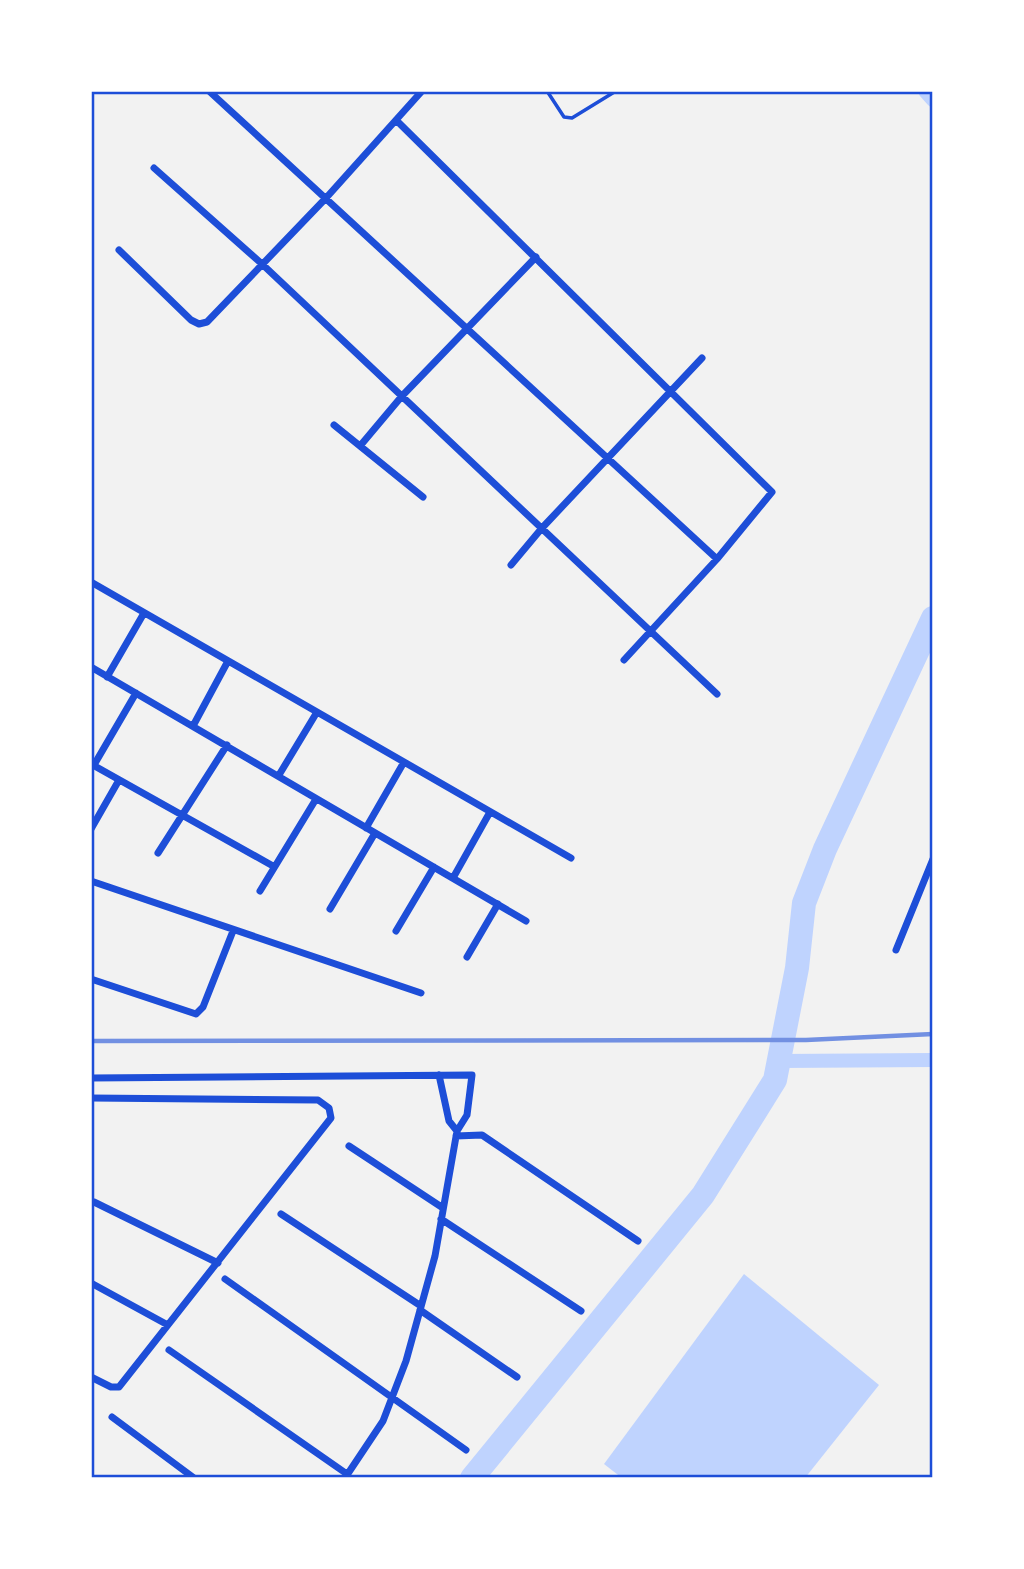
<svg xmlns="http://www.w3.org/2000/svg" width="1024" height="1569" viewBox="0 0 1024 1569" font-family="'Noto Sans',sans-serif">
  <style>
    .water { fill: #bfd3fe }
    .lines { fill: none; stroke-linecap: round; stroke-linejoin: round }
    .canal { stroke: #bfd3fe; stroke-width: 14 }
    .river { stroke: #bfd3fe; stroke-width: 24 }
    .service { stroke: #1d4ed8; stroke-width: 3.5 }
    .minor { stroke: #1d4ed8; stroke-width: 7 }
    .rail { stroke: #7290e2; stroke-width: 4.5 }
    .neatline { fill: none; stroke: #1d4ed8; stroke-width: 2.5 }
  </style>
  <rect width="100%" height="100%" fill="#f2f2f2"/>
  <path class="water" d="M744 1274 879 1385 805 1478H622L604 1464Z"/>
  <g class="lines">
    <path class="canal" d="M925 91 933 100
      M779 1061 933 1060"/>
    <path class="river" d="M472 1478 703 1195 775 1080 797 968 804 903 825 849 933 618"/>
    <path class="service" d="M547 91 564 117 572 118 616 91"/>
    <path class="minor" d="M209 91 717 559
      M396 120 772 492 717 559 624 660
      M154 168 262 264 717 694
      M119 250 191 320 199 324 207 322 326 198 422 91
      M334 425 423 497
      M360 446 402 396 536 257
      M511 565 542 528 702 358
      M91 582 571 858
      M91 667 526 921
      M107 677 144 613
      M193 726 228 661
      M91 764 273 866
      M94 765 136 693
      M279 775 317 712
      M366 828 404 762
      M91 829 119 780
      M158 853 227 745
      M453 878 490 812
      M91 881 421 993
      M260 891 316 799
      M330 909 375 833
      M396 931 434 867
      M896 950 933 859
      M467 957 498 904
      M91 979 196 1014 203 1007 233 931
      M439 1075 449 1121 457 1131
      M91 1078 472 1075 467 1115 457 1131 435 1256 406 1361 383 1421 345 1478
      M91 1098 318 1100 329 1108 331 1118 119 1387H111L91 1377
      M456 1136 482 1135 638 1241
      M349 1146 443 1208
      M94 1202 218 1263
      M281 1214 421 1306
      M441 1219 581 1311
      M225 1279 466 1450
      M91 1283 166 1324
      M420 1310 517 1377
      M169 1350 347 1474
      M112 1417 194 1478"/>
    <path class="rail" d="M91 1041 806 1040 933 1034"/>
  </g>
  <rect width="1024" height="1569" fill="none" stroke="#ffffff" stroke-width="186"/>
  <rect x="93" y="93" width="838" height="1383" class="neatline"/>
</svg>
